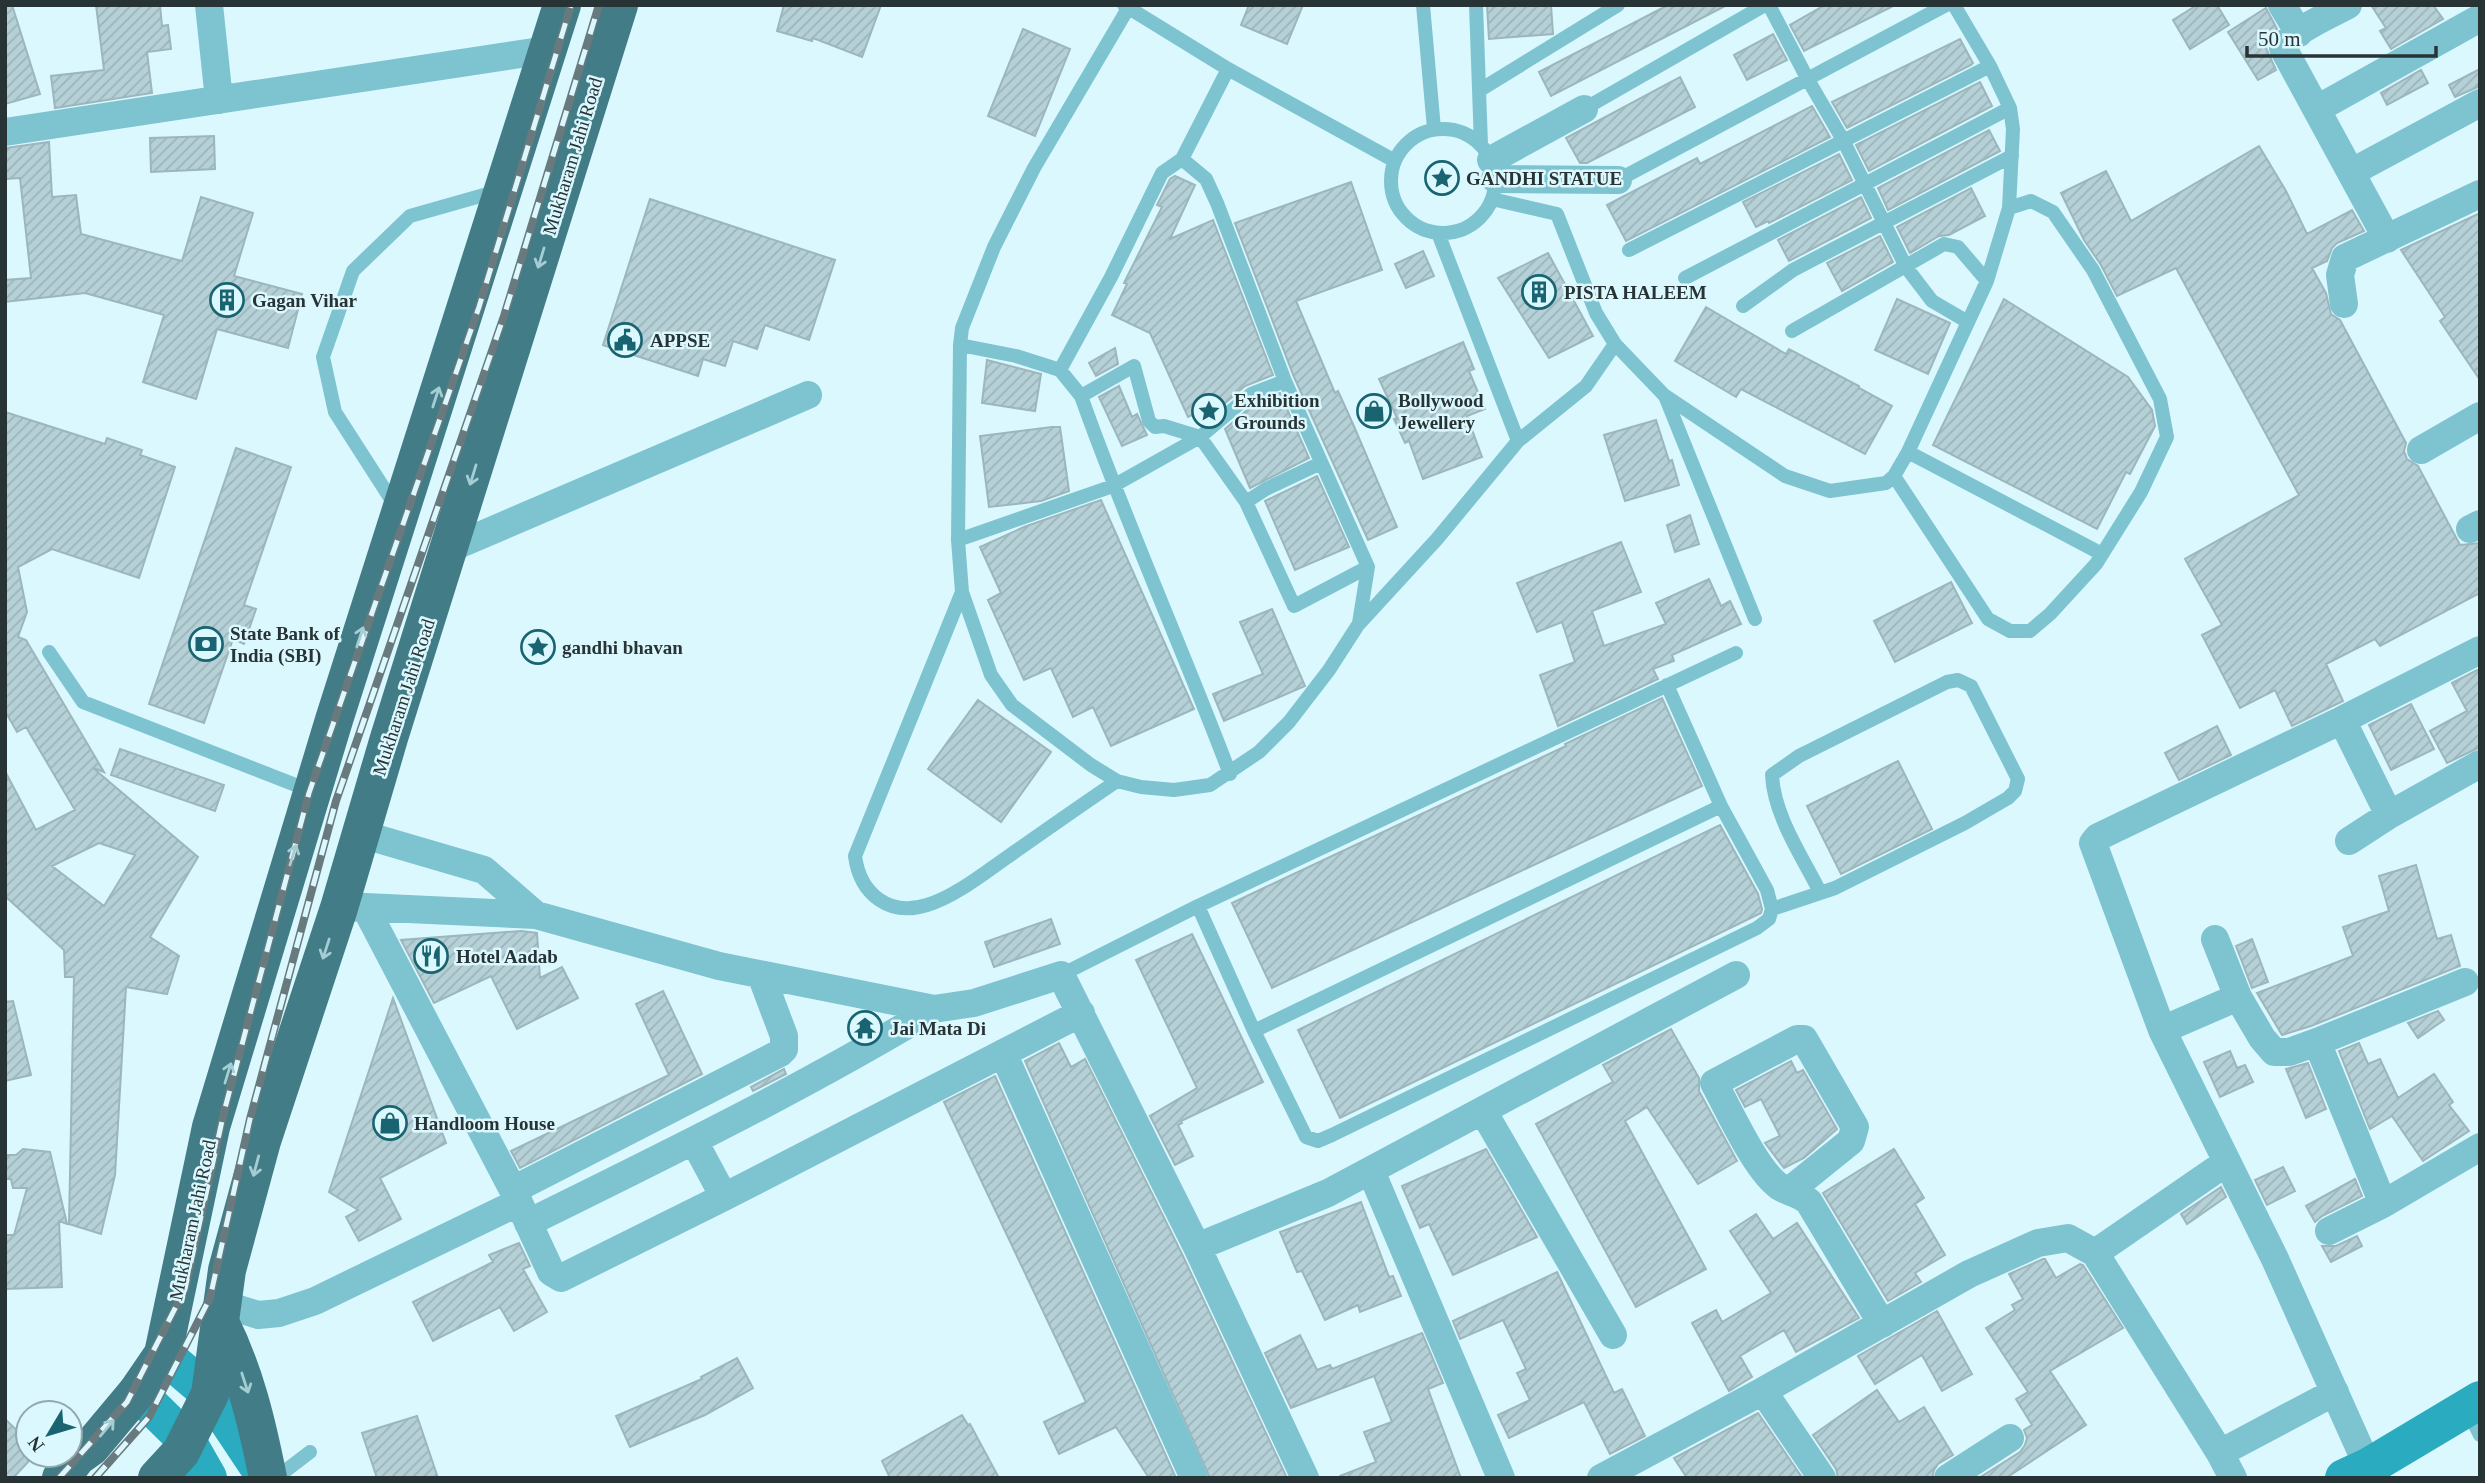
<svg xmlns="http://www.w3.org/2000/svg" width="2485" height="1483" viewBox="0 0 2485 1483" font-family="Georgia,serif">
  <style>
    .building { fill: url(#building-hatch); stroke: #9bb7bd; stroke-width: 2; fill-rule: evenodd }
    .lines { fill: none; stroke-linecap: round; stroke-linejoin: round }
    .lane { stroke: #7ec3d0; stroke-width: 14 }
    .street { stroke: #7ec3d0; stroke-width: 28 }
    .secondary { stroke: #2aabbf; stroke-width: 38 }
    .highway { stroke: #417c87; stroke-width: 38 }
    .rail-casing { stroke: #687a7d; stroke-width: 8 }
    .rail { stroke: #dbf8fe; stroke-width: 5; stroke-dasharray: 16; stroke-linecap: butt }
    .oneway { stroke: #a5cdd4 }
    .labels { text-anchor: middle; stroke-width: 5; stroke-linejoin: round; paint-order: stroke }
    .street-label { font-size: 19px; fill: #283335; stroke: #dbf8fe }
    .poi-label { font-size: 19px; font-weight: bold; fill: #283335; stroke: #dbf8fe; text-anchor: start }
  </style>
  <defs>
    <pattern id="building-hatch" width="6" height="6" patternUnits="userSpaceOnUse" patternTransform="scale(1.75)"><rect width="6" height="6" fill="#b5d1d7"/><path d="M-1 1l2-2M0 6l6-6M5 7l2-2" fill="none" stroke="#9cb4b9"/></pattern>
  </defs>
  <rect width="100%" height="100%" fill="#dbf8fe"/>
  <path class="building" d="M5 5H12L40 94 5 104Z
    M96 5H160L162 26 168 25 171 49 147 52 152 93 55 108 51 76 104 70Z
    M784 5H881L862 57 813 38 812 41 777 31Z
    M1249 5H1303L1287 44 1241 25Z
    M1487 5H1551L1553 34 1489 39Z
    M1668 5H1727L1551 96 1539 72Z
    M1825 5H1895L1804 51 1790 25Z
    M2197 5H2217L2229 25 2190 49 2173 20Z
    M2371 5H2433L2443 19 2391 49 2380 31 2386 28Z
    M2266 8 2277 29 2269 39 2266 48 2276 70 2258 80 2228 32Z
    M1023 29 1070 49 1035 136 988 116Z
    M1773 34 1787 60 1747 80 1734 55Z
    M1960 39 1973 63 1971 65 1847 128 1832 102Z
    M2480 69V86L2455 97 2449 85Z
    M2421 70 2428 83 2387 105 2381 93Z
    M1680 77 1695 107 1587 163H1580L1566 138Z
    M1980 82 1992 106 1869 171 1856 145Z
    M1812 106 1830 137 1626 241 1607 205 1697 158 1700 164Z
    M1989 130 2000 151 1888 210 1878 188Z
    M214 136 215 169 151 172 150 138Z
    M49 142 52 197 76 195 81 234 182 261 201 197 253 213 234 276 302 294 288 348 217 329 196 399 143 382 164 315 85 293 5 302V280L31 278 20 178 5 179V148Z
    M2259 146 2286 191 2307 234 2352 210 2364 231 2337 243 2332 248 2327 261 2312 268 2326 293 2331 314 2340 320 2406 443 2404 451 2407 459 2418 466 2460 545 2480 543V593L2380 646 2375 639 2326 664 2343 701 2292 726 2275 690 2240 708 2202 635 2222 625 2185 559 2299 495 2176 268 2117 296 2101 265 2084 240 2061 193 2106 171 2131 221Z
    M1839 154 1852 180 1769 223 1768 221 1756 227 1743 202Z
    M1175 176 1195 185 1170 239 1213 220 1273 375 1245 386 1217 410 1215 405 1188 417 1150 333 1112 315 1127 284 1124 283 1162 207 1157 205 1170 179Z
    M1351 182 1382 270 1296 301 1335 393 1338 391 1353 424 1397 527 1368 540 1294 377 1235 223Z
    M1971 188 1985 216 1949 235 1939 236 1910 253 1897 227Z
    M1861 197 1871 218 1789 261 1778 240Z
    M650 199 835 260 809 340 765 325 757 349 733 341 725 366 703 359 698 376 603 345Z
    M2480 213V380L2440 321 2445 317 2401 250Z
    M1880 236 1893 262 1842 291 1827 263Z
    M1423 251 1434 276 1406 288 1395 264Z
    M1548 253 1593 336 1549 358 1498 278Z
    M1897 299 1950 323 1928 374 1875 350Z
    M2004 299 2128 377 2152 410 2155 426 2130 474 2126 472 2097 529 1933 445Z
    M1706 307 1786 354 1789 349 1859 386V388L1892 406 1865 454 1741 389 1736 397 1675 361Z
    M1463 342 1474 369 1469 371 1485 409 1467 416 1482 457 1423 479 1409 441 1405 443 1394 419 1397 418 1379 379Z
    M1115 348 1118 364 1096 376 1089 363Z
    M987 360 1041 374 1035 411 982 403Z
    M1119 386 1132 417 1137 414 1147 435 1122 446 1099 397Z
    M1280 393 1309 458 1250 488 1225 429 1256 402Z
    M5 412 105 444 107 438 142 450 140 455 175 467 139 578 52 549 18 567 27 612 18 637 26 640 104 772 93 768 198 857 150 937 179 956 167 994 126 987 115 1175 101 1234 69 1224 74 977H65L64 950 5 896V771L36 830 75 810 26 727 17 732 5 711ZM99 843 135 855 104 906 52 866Z
    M1656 420 1669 461 1672 460 1679 485 1625 501 1604 435Z
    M1052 427H1060L1069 491 1041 501 989 507 980 436Z
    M236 448 291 467 244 605 256 609 244 644 233 639 204 723 149 704Z
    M1317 476 1349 547 1295 570 1265 501Z
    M1101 500 1194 709 1111 746 1093 707 1073 717 1051 668 1024 680 988 600 1001 593 980 547 1024 527Z
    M1690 515 1699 544 1675 552 1667 525Z
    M1621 542 1641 592 1592 611 1604 646 1666 624 1656 603 1709 579 1721 606 1730 601 1741 624 1672 655 1674 661 1653 669 1658 679 1558 726 1540 675 1575 662 1562 622 1537 632 1517 583Z
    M1951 582 1972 623 1895 662 1874 621Z
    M1272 609 1305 686 1224 721 1213 694 1263 674 1240 622Z
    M2477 670 2480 675V747L2447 763 2430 731 2467 711 2452 683Z
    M1662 698 1702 786 1272 988 1232 903 1566 746 1565 744Z
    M978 700 1051 752 1001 822 928 769Z
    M2411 704 2434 749 2391 770 2369 725Z
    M2217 726 2231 755 2179 780 2165 753Z
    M120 749 224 785 215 811 111 775Z
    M1898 761 1932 829 1841 874 1807 806Z
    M1720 825 1758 894 1762 909 1761 913 1340 1118 1298 1030Z
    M2416 865 2437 939 2451 935 2460 966 2311 1026 2282 1035 2257 993 2353 956 2343 927 2389 911 2379 876Z
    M1051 919 1060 944 994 967 985 942Z
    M521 931 537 933 540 978 562 967 578 998 517 1029 491 976 434 1003 401 940Z
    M1192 934 1263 1082 1181 1121 1182 1123 1178 1125 1193 1156 1175 1165 1150 1116 1197 1088 1136 960Z
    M2252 939 2268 982 2252 988 2236 946Z
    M663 991 702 1074 520 1168 511 1151 669 1075 636 1004Z
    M393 998 446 1143 380 1178 401 1219 359 1241 346 1217 358 1210 329 1192Z
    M13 1001 31 1075 5 1081V1002Z
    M2438 1011 2444 1020 2418 1038 2408 1023Z
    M1671 1029 1699 1078V1091L1737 1161 1698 1184 1647 1107 1625 1121 1706 1269 1636 1307 1536 1124 1613 1082 1603 1065Z
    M1059 1043 1071 1067 1085 1059 1182 1254 1287 1478H1210L1025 1061Z
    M2359 1043 2368 1064 2380 1059 2398 1098 2434 1074 2453 1102 2449 1105 2469 1131 2423 1161 2392 1116 2370 1129 2339 1051Z
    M2230 1051 2237 1068 2245 1065 2253 1082 2220 1097 2204 1062Z
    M1791 1061 1797 1073 1803 1070 1837 1129 1804 1158 1784 1168 1765 1143 1780 1136 1761 1099 1745 1107 1736 1090Z
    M2308 1063 2326 1109 2306 1118 2286 1069Z
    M784 1069 786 1074 753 1091 751 1087Z
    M995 1076 1176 1478H1149L1116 1427 1059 1454 1044 1422 1086 1402 944 1102Z
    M23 1149 50 1152 67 1224 59 1221 62 1287 5 1289V1235H14L27 1188H13L11 1179H5V1155H16Z
    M1486 1149 1537 1237 1453 1275 1429 1224 1420 1228 1402 1186Z
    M1894 1149 1924 1198 1915 1204 1945 1255 1915 1273 1921 1282 1888 1301 1823 1193Z
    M2283 1167 2295 1191 2267 1205 2255 1180Z
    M2355 1179 2362 1196 2322 1216 2315 1222 2306 1206Z
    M2221 1187 2226 1197 2187 1224 2181 1214Z
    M1361 1202 1389 1277 1393 1276 1401 1296 1360 1312 1358 1305 1325 1320 1302 1271 1297 1272 1280 1232Z
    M1756 1214 1773 1239 1797 1223 1859 1318 1796 1352 1784 1330 1740 1356 1752 1377 1729 1391 1692 1323 1716 1310 1722 1322 1771 1293 1730 1231Z
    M2357 1236 2362 1246 2331 1262 2322 1246H2336Z
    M519 1243 530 1266 523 1269 547 1312 514 1331 500 1307 433 1341 413 1302 493 1262 489 1255Z
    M2043 1259H2045L2056 1278 2080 1264 2083 1265 2123 1328 2050 1371 2086 1425 2006 1478H1979L2020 1452 2025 1445 2027 1438 2024 1430 2032 1425 2016 1399 2028 1392 1986 1328 2015 1310 2012 1305 2023 1299 2009 1274Z
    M1557 1272 1614 1393 1622 1389 1645 1436 1610 1454 1584 1402 1509 1438 1498 1415 1530 1400 1517 1373 1526 1369 1503 1320 1460 1339 1453 1321Z
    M1937 1311 1972 1374 1942 1391 1922 1355 1875 1384 1858 1356Z
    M1422 1333 1443 1383 1428 1389 1461 1478H1340V1476L1376 1462 1364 1432 1392 1422 1374 1376 1291 1408 1265 1353 1300 1335 1317 1370 1330 1365 1332 1369Z
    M737 1358 753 1388 705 1415 630 1447 616 1416 702 1379 701 1377Z
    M1877 1390 1899 1422 1924 1407 1953 1455 1938 1464 1934 1470 1932 1478H1838L1836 1469 1813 1435Z
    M1758 1413 1801 1476 1798 1478H1687L1674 1458Z
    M962 1415 968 1425 970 1424 999 1478H890L882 1461Z
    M417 1416 438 1478H377L362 1433Z
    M5 1419 28 1441V1462L13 1478H5Z"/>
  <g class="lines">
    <path class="lane" d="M1124 5 1228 69 1395 161
      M1130 5 1034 168 994 247 962 328 960 345 958 540 962 592 991 675 1012 705 1091 765 1117 781 1141 787 1174 790 1210 785 1259 752 1289 722 1329 670 1358 625 1437 539 1518 441 1586 386 1615 344
      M1423 5 1434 129
      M1476 5 1481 145
      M1769 5 1807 78 1843 140 1906 267 1932 301 1968 322
      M1228 69 1182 159 1206 179 1217 203 1285 381 1368 567 1359 623
      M1480 90 1618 5
      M1584 109 1765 5
      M1391 181a52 52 0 1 1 104 0a52 52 0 1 1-104 0Z
      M1618 180 1946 5
      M1492 199 1557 214 1596 313 1615 344 1664 395 1785 476 1830 491 1886 483 1894 476 1908 452 1987 281 2009 208 2013 129 2010 108 1990 66 1954 5
      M1438 233 1518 441
      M1629 250 1990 66
      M1685 278 2010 108
      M1743 306 1793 270 2012 156
      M1792 331 1944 244 1958 247 1987 281
      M960 345 1016 356 1060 370 1081 396 1134 366 1149 421 1155 427 1164 426 1200 437 1251 394 1285 381
      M1060 370 1111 277 1162 173 1182 159
      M1081 396C1126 523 1182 647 1230 774
      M1665 396 1755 619
      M1908 452 2102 554
      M1894 476 1988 619 2010 631H2030L2050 614 2096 564 2141 492 2167 437 2160 399 2093 270 2053 212 2031 201 2009 208
      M1246 502 1266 489 1321 463
      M396 507 335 412 323 357 353 271 410 216 498 191
      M958 540 1113 486 1200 437 1246 502 1294 606 1368 567
      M962 592 855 856C860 894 889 917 927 905 954 897 983 874 1006 858 1043 832 1080 806 1117 781
      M49 652 83 702 311 791
      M1198 906 1254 1031 1306 1137 1318 1141 1332 1135 1757 928 1769 919 1772 909 1767 890 1721 806 1667 685
      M1772 909 1835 888 1965 823 2008 798 2015 791 2018 779 1971 686 1958 680 1947 682 1799 756 1772 775C1774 816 1802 856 1820 892
      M1061 975 1198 906 1736 653
      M1254 1031 1721 806
      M2466 1408 2480 1435
      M276 1478 310 1452"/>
    <path class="street" d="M209 5 219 100
      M2282 5 2299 33
      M2348 5C2332 14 2289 32 2283 48L2387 239
      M2317 109 2480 18
      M5 132 547 50
      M1491 160 1584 109
      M2352 172 2480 103
      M1495 179 1618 180
      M2344 304 2340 275 2345 258 2480 194
      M2421 450 2480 416
      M2470 529 2480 524
      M451 548 808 395
      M2342 720 2480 650
      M361 834 484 870 536 915
      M2349 841 2389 815 2480 764
      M365 907 513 1190 551 1272 561 1278 724 1197 1081 1013
      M339 908 365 907 536 915 719 966 934 1009 974 1003 1061 975 1197 1247 1328 1193 1736 975
      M2215 939 2238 997
      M2162 1030 2238 997 2262 1038 2274 1052H2289L2317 1042 2465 982
      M2317 1042 2383 1204 2480 1147
      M1003 1053 1194 1478
      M1483 1111 1613 1335
      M694 1141 724 1197
      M1371 1171 1501 1478
      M513 1190 780 1053 784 1049V1036L761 975
      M1789 1191 1851 1141 1855 1127 1804 1039H1797L1714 1083C1729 1110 1756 1171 1780 1187 1790 1193 1800 1194 1809 1202L1882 1324
      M528 1223C666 1155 803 1088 934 1009
      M2329 1231 2383 1204
      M1197 1247 1305 1478
      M2095 1253 2227 1162
      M223 1304 258 1315 279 1313 315 1301 519 1202
      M1763 1391 1822 1478
      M2220 1453 2335 1392
      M2368 1467 2275 1259 2162 1030 2093 843 2098 837 2342 720 2389 815
      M1601 1478 1763 1391 1969 1274 2038 1243 2068 1238 2095 1253 2220 1453 2233 1478
      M1948 1478 2010 1438"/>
    <path class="secondary" d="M163 1354 210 1394 266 1478
      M137 1392 187 1441 208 1478
      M2344 1478 2368 1467 2480 1400"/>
    <path class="highway" d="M220 1322C245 1372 257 1423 268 1478
      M61 1478 77 1457 91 1447 137 1392 163 1354 211 1127 334 720 562 5
      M157 1478 181 1452 210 1394 227 1270 262 1141 339 908 389 738 619 5"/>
    <g class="rail-casing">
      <path id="rail" d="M59 1478 127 1402 185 1289 224 1112 309 793 479 307 571 5
        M95 1478 149 1417 210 1298 250 1119 336 801 504 316 599 5"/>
    </g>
    <use href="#rail" class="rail"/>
  </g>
  <defs><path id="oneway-shaft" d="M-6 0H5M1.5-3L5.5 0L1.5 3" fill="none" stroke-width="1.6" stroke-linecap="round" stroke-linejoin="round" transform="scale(1.75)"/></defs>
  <g class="oneway">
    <use href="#oneway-shaft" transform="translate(541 258) rotate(107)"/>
    <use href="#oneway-shaft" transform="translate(436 397) rotate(-72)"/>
    <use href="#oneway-shaft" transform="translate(473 475) rotate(107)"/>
    <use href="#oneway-shaft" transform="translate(360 637) rotate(-72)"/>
    <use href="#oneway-shaft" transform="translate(293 855) rotate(-73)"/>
    <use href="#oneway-shaft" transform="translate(326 949) rotate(108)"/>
    <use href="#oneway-shaft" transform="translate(228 1073) rotate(-73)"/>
    <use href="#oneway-shaft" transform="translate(256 1166) rotate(105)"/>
    <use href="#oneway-shaft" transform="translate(245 1383) rotate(72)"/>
    <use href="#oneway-shaft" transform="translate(107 1428) rotate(-50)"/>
  </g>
  <defs>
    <g id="sight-ring" transform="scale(1.75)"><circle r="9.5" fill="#dbf8fe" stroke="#196470" stroke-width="1.5"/><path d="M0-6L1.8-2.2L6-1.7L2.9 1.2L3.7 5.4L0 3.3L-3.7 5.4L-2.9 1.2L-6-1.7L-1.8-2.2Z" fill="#196470"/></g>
    <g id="building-ring" transform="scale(1.75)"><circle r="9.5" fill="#dbf8fe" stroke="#196470" stroke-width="1.5"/><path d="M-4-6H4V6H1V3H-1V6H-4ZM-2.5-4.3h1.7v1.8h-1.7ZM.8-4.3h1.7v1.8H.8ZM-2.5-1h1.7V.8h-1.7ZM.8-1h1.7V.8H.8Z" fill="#196470"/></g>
    <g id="civic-ring" transform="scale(1.75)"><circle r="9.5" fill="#dbf8fe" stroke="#196470" stroke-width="1.5"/><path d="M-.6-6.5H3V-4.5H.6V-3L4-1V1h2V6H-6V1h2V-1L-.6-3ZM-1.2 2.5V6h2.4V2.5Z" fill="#196470"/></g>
    <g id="shop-ring" transform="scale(1.75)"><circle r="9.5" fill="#dbf8fe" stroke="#196470" stroke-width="1.5"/><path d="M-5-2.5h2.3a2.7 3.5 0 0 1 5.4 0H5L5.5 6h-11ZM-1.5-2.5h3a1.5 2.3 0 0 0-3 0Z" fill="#196470"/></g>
    <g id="bank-ring" transform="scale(1.75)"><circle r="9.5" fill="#dbf8fe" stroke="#196470" stroke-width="1.5"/><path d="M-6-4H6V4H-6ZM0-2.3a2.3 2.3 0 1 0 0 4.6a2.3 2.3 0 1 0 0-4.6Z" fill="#196470"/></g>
    <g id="restaurant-ring" transform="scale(1.75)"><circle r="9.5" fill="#dbf8fe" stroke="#196470" stroke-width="1.5"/><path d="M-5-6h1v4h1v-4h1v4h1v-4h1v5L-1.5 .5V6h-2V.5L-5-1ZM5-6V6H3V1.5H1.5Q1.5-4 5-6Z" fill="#196470"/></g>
    <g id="temple-ring" transform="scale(1.75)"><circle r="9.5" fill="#dbf8fe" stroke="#196470" stroke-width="1.5"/><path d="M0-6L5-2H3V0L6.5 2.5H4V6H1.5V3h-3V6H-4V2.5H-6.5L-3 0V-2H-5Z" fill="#196470"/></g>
  </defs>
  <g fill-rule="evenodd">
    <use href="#sight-ring" x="1442" y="178"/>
    <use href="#building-ring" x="1539" y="292"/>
    <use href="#building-ring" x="227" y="300"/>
    <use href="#civic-ring" x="625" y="340"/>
    <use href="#sight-ring" x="1209" y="411"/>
    <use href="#shop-ring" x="1374" y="411"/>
    <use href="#bank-ring" x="206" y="644"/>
    <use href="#sight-ring" x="538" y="647"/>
    <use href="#restaurant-ring" x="431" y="956"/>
    <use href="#temple-ring" x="865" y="1028"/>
    <use href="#shop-ring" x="390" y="1123"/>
  </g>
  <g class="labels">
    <g class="street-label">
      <text transform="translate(572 156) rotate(-73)" y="7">Mukharam Jahi Road</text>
      <text transform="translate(403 697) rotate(-72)" y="7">Mukharam Jahi Road</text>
      <text transform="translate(192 1220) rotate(-78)" y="7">Mukharam Jahi Road</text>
    </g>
    <g class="poi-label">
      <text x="1466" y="185">GANDHI STATUE</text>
      <text x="1564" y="299">PISTA HALEEM</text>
      <text x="252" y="307">Gagan Vihar</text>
      <text x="650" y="347">APPSE</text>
      <text x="1234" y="407">Exhibition<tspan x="1234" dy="22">Grounds</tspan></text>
      <text x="1398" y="407">Bollywood<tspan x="1398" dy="22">Jewellery</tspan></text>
      <text x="230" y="640">State Bank of<tspan x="230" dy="22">India (SBI)</tspan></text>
      <text x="562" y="654">gandhi bhavan</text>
      <text x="456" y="963">Hotel Aadab</text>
      <text x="890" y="1035">Jai Mata Di</text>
      <text x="414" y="1130">Handloom House</text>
    </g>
  </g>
  <rect width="2485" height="1483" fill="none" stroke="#283335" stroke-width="14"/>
  <g transform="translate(49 1434) rotate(232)"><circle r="33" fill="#dbf8fe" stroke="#93a9ae" stroke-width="2"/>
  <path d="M0-5L12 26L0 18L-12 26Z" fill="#196470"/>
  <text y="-10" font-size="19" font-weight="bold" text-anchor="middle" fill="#283335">N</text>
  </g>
  <path d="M2247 46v10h189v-10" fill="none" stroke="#283335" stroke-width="3.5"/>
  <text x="2258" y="46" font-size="21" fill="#283335" stroke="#dbf8fe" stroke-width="5" paint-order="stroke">50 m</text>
</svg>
